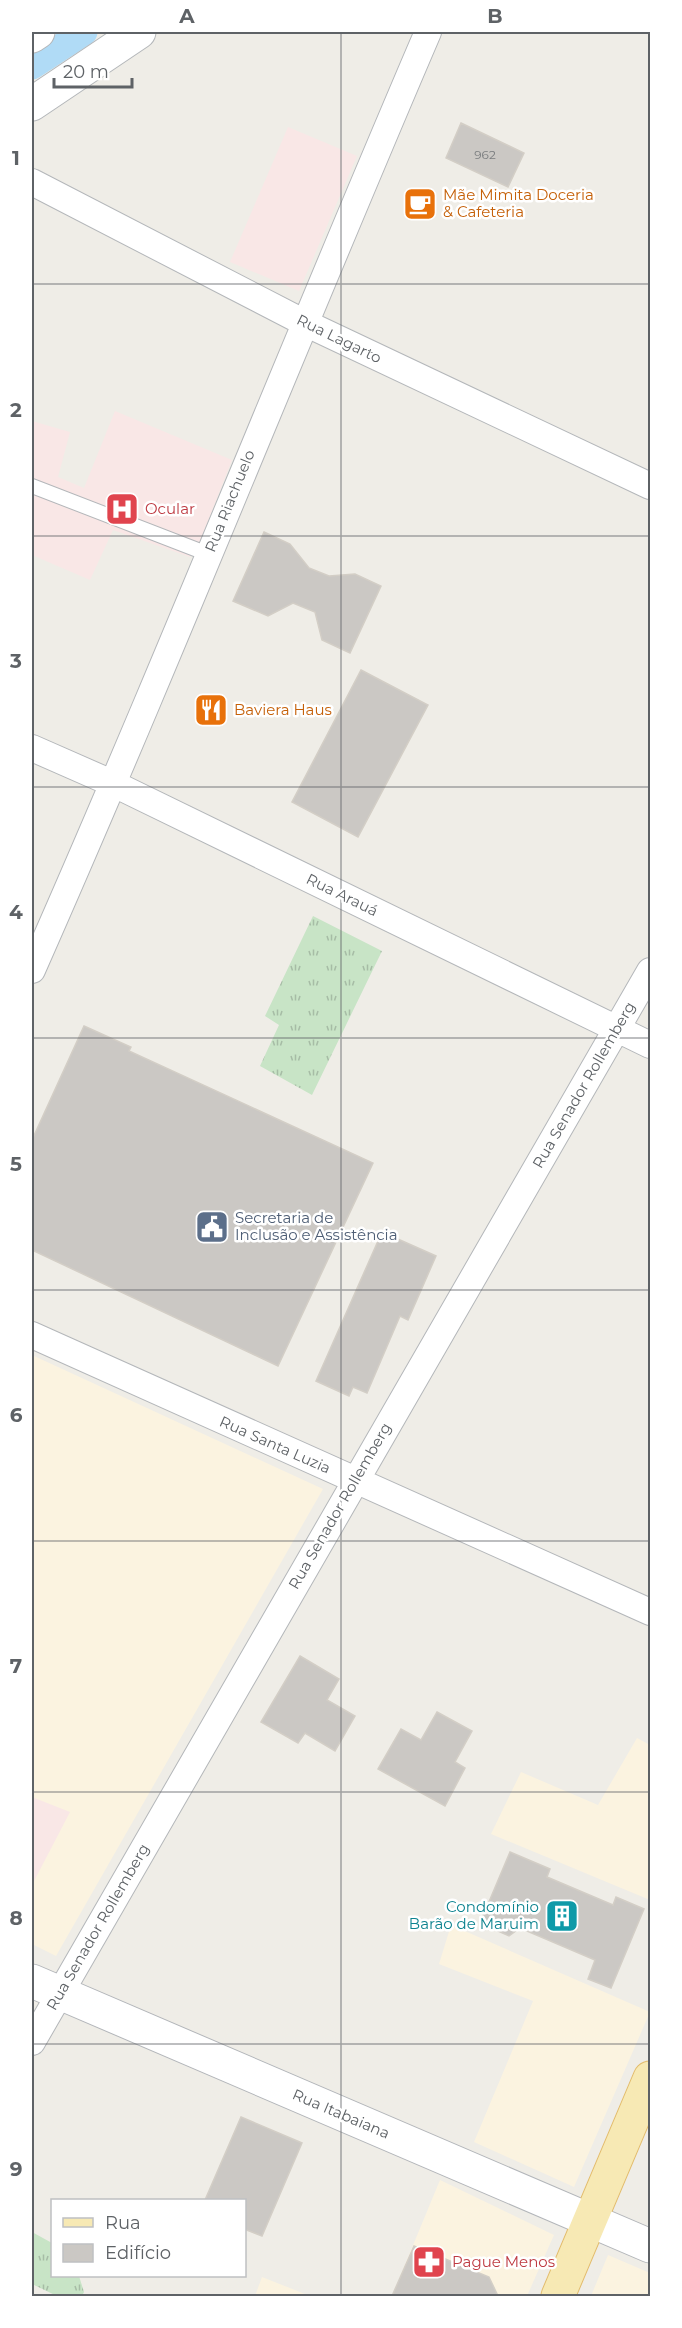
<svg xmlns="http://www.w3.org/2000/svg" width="682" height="2328" viewBox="0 0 682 2328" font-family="Montserrat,sans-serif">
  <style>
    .commercial { fill: #fbf3e0 }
    .medical { fill: #f9e7e6 }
    .grass { fill: url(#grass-tufts) }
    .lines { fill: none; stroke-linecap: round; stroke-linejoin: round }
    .canal { stroke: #b0dbf6; stroke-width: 27 }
    .building { fill: #cbc8c4; stroke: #d3cec6; stroke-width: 1.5 }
    .service-casing { stroke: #b4b7ba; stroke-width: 16 }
    .minor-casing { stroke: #b4b7ba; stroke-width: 28 }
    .tertiary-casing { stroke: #b4b7ba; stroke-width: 35 }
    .secondary-casing { stroke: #b3b6ba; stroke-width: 35 }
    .primary-casing { stroke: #e3bc6c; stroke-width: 35 }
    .service { stroke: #fff; stroke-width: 14 }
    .minor { stroke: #fff; stroke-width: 26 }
    .tertiary { stroke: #fff; stroke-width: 33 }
    .secondary { stroke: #fff; stroke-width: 33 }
    .primary { stroke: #f7e9b4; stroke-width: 33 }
    .grid { fill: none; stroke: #5e6266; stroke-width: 1.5; stroke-opacity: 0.55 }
    .labels { text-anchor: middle; stroke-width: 5; stroke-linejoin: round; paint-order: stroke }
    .number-label { font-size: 12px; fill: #797c7e }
    .food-label { font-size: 15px; fill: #c56008; stroke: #fff; text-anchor: start }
    .street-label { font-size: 15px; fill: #5e6266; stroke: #fff }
    .health-label { font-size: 15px; fill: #be3a42; stroke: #fff; text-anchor: start }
    .service-label { font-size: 15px; fill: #4e5e75; stroke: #fff; text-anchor: start }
    .culture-label { font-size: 15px; fill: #0d838f; stroke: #fff; text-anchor: end }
    .neatline { fill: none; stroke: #5e6266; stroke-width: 2 }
    .grid-label { font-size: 20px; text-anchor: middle; font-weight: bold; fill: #5e6266 }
  </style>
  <defs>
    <pattern id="grass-tufts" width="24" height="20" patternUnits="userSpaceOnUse" patternTransform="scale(1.5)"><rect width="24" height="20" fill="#c8e4c6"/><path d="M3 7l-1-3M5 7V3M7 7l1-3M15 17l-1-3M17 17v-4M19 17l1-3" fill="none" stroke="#a6bca5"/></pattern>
  </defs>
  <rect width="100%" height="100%" fill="#efede7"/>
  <path class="commercial" d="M32 1355 323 1489 56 1956 32 1944Z
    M637 1738 650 1745V1900L491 1834 521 1772 598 1805Z
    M451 1925 650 2012 574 2187 474 2142 533 2001 439 1964Z
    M440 2180 554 2235 527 2296H392Z
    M608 2255 650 2273V2296H591Z
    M262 2277 310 2296H255Z"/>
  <path class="medical" d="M288 127 357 156 299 291 230 262Z
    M115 411 232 460 201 539 190 557 113 530 90 580 32 555V421L70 432 58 477 84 488Z
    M32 1797 70 1812 32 1885Z"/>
  <path class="grass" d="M313 916 382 951 312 1095 260 1066 279 1025 265 1016Z
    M32 2232 52 2243V2276H79L84 2292 82 2296H57L32 2284Z"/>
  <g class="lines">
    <path class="canal" d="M32 66 84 32"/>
  </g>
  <path class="building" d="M461 123 524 153 508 187 446 158Z
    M264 532 290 544 309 568 329 576 355 574 381 586 350 653 322 640 315 612 293 603 268 616 233 601Z
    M361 670 428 705 358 837 292 802Z
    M84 1026 131 1047 129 1051 373 1163 278 1366 32 1250V1140Z
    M382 1232 436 1256 408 1320 400 1316 367 1393 353 1387 349 1396 316 1381Z
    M300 1656 339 1679 327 1700 355 1716 335 1751 305 1733 298 1743 261 1722Z
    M437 1712 472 1731 455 1762 465 1768 445 1806 378 1769 401 1729 421 1740Z
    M510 1852 550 1869 547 1877 613 1905 616 1897 644 1909 611 1988 588 1979 595 1960 520 1928 509 1936 480 1923Z
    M241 2117 302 2143 262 2236 244 2229V2200H205Z
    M414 2246 489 2277 498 2296H392Z"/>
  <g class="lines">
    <g class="service-casing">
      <path id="service" d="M32 486 208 554"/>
    </g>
    <g class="minor-casing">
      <path id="minor" d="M32 182 303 322 650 486
        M32 748 114 784 650 1045
        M32 970C169 660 294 344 428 32
        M32 1335 650 1612
        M32 2042 650 971"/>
    </g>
    <g class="tertiary-casing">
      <path id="tertiary" d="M32 36 38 32
        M32 104 139 32"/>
    </g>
    <g class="secondary-casing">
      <path id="secondary" d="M32 1981 650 2246"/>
    </g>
    <g class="primary-casing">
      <path id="primary" d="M558 2296 650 2078"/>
    </g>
    <use href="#service" class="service"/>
    <use href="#minor" class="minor"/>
    <use href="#tertiary" class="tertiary"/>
    <use href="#secondary" class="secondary"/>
    <use href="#primary" class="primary"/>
  </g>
  <path class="grid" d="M341 32V2296M32 284H650M32 536H650M32 787H650M32 1038H650M32 1290H650M32 1541H650M32 1792H650M32 2044H650"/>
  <defs>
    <g id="cafe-square" transform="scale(1.725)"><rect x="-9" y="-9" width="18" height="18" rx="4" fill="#e8710a" stroke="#fff"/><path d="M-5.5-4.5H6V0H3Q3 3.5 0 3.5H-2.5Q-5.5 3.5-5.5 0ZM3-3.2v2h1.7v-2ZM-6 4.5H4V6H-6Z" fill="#fff"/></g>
    <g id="hospital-square" transform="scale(1.725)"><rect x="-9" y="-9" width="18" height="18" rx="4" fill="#e0444e" stroke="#fff"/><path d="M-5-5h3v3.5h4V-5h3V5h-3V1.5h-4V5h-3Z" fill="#fff"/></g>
    <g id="restaurant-square" transform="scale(1.725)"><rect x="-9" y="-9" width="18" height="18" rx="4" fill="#e8710a" stroke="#fff"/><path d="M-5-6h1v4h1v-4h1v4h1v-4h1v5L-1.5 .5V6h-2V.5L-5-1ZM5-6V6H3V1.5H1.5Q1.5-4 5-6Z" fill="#fff"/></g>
    <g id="civic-square" transform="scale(1.725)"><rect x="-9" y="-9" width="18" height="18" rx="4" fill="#5c6f8a" stroke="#fff"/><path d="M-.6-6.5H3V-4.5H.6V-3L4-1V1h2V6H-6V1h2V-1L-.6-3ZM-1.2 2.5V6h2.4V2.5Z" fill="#fff"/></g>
    <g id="building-square" transform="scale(1.725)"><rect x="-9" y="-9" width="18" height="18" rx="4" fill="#0f9aa8" stroke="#fff"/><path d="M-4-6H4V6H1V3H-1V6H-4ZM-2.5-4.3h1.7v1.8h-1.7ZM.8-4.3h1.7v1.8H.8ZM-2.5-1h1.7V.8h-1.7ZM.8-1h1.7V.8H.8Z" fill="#fff"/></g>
    <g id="pharmacy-square" transform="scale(1.725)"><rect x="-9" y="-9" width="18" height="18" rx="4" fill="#e0444e" stroke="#fff"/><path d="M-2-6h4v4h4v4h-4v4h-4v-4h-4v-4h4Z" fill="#fff"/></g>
  </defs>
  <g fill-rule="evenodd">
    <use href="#cafe-square" x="420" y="204"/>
    <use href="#hospital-square" x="122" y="509"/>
    <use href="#restaurant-square" x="211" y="710"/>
    <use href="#civic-square" x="212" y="1227"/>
    <use href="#building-square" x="562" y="1916"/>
    <use href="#pharmacy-square" x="429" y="2262"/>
  </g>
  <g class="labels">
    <g class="number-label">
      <text x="485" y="159">962</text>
    </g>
    <g class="food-label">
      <text x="443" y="200">Mãe Mimita Doceria<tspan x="443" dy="17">&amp; Cafeteria</tspan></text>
      <text x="234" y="715">Baviera Haus</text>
    </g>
    <g class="street-label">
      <text transform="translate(339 339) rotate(26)" y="5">Rua Lagarto</text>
      <text transform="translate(230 501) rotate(-68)" y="5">Rua Riachuelo</text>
      <text transform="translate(342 895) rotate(26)" y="5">Rua Arauá</text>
      <text transform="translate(584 1085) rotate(-60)" y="5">Rua Senador Rollemberg</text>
      <text transform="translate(275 1445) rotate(24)" y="5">Rua Santa Luzia</text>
      <text transform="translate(340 1506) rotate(-60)" y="5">Rua Senador Rollemberg</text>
      <text transform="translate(98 1927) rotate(-60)" y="5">Rua Senador Rollemberg</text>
      <text transform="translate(341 2114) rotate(23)" y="5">Rua Itabaiana</text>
    </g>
    <g class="health-label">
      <text x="145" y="514">Ocular</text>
      <text x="452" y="2267">Pague Menos</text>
    </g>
    <g class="service-label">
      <text x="235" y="1223">Secretaria de<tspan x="235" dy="17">Inclusão e Assistência</tspan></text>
    </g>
    <g class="culture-label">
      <text x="539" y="1912">Condomínio<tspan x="539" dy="17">Barão de Maruim</tspan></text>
    </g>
  </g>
  <rect width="682" height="2328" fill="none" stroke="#ffffff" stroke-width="66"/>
  <rect x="51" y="2199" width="195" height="78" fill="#ffffff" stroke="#bfc0c2" stroke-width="1.5"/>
  <rect x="63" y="2218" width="30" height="9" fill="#f7e9b4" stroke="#bfc0c2" stroke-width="1.5"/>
  <text x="105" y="2229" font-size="18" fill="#5e6266">Rua</text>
  <rect x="63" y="2244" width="30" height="18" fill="#cbc8c4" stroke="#bfc0c2" stroke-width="1.5"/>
  <text x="105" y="2259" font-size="18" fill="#5e6266">Edifício</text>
  <path d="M54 78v9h78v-9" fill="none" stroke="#5e6266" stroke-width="3"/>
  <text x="63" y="78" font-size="18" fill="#5e6266" stroke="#ffffff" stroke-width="4.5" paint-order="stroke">20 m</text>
  <rect x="33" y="33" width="616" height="2262" class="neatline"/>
  <g class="grid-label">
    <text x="187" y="23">A</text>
    <text x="495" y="23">B</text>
    <text x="16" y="165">1</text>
    <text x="16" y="417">2</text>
    <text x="16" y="668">3</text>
    <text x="16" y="919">4</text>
    <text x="16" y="1171">5</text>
    <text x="16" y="1422">6</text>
    <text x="16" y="1673">7</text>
    <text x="16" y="1925">8</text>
    <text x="16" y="2176">9</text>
  </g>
</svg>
